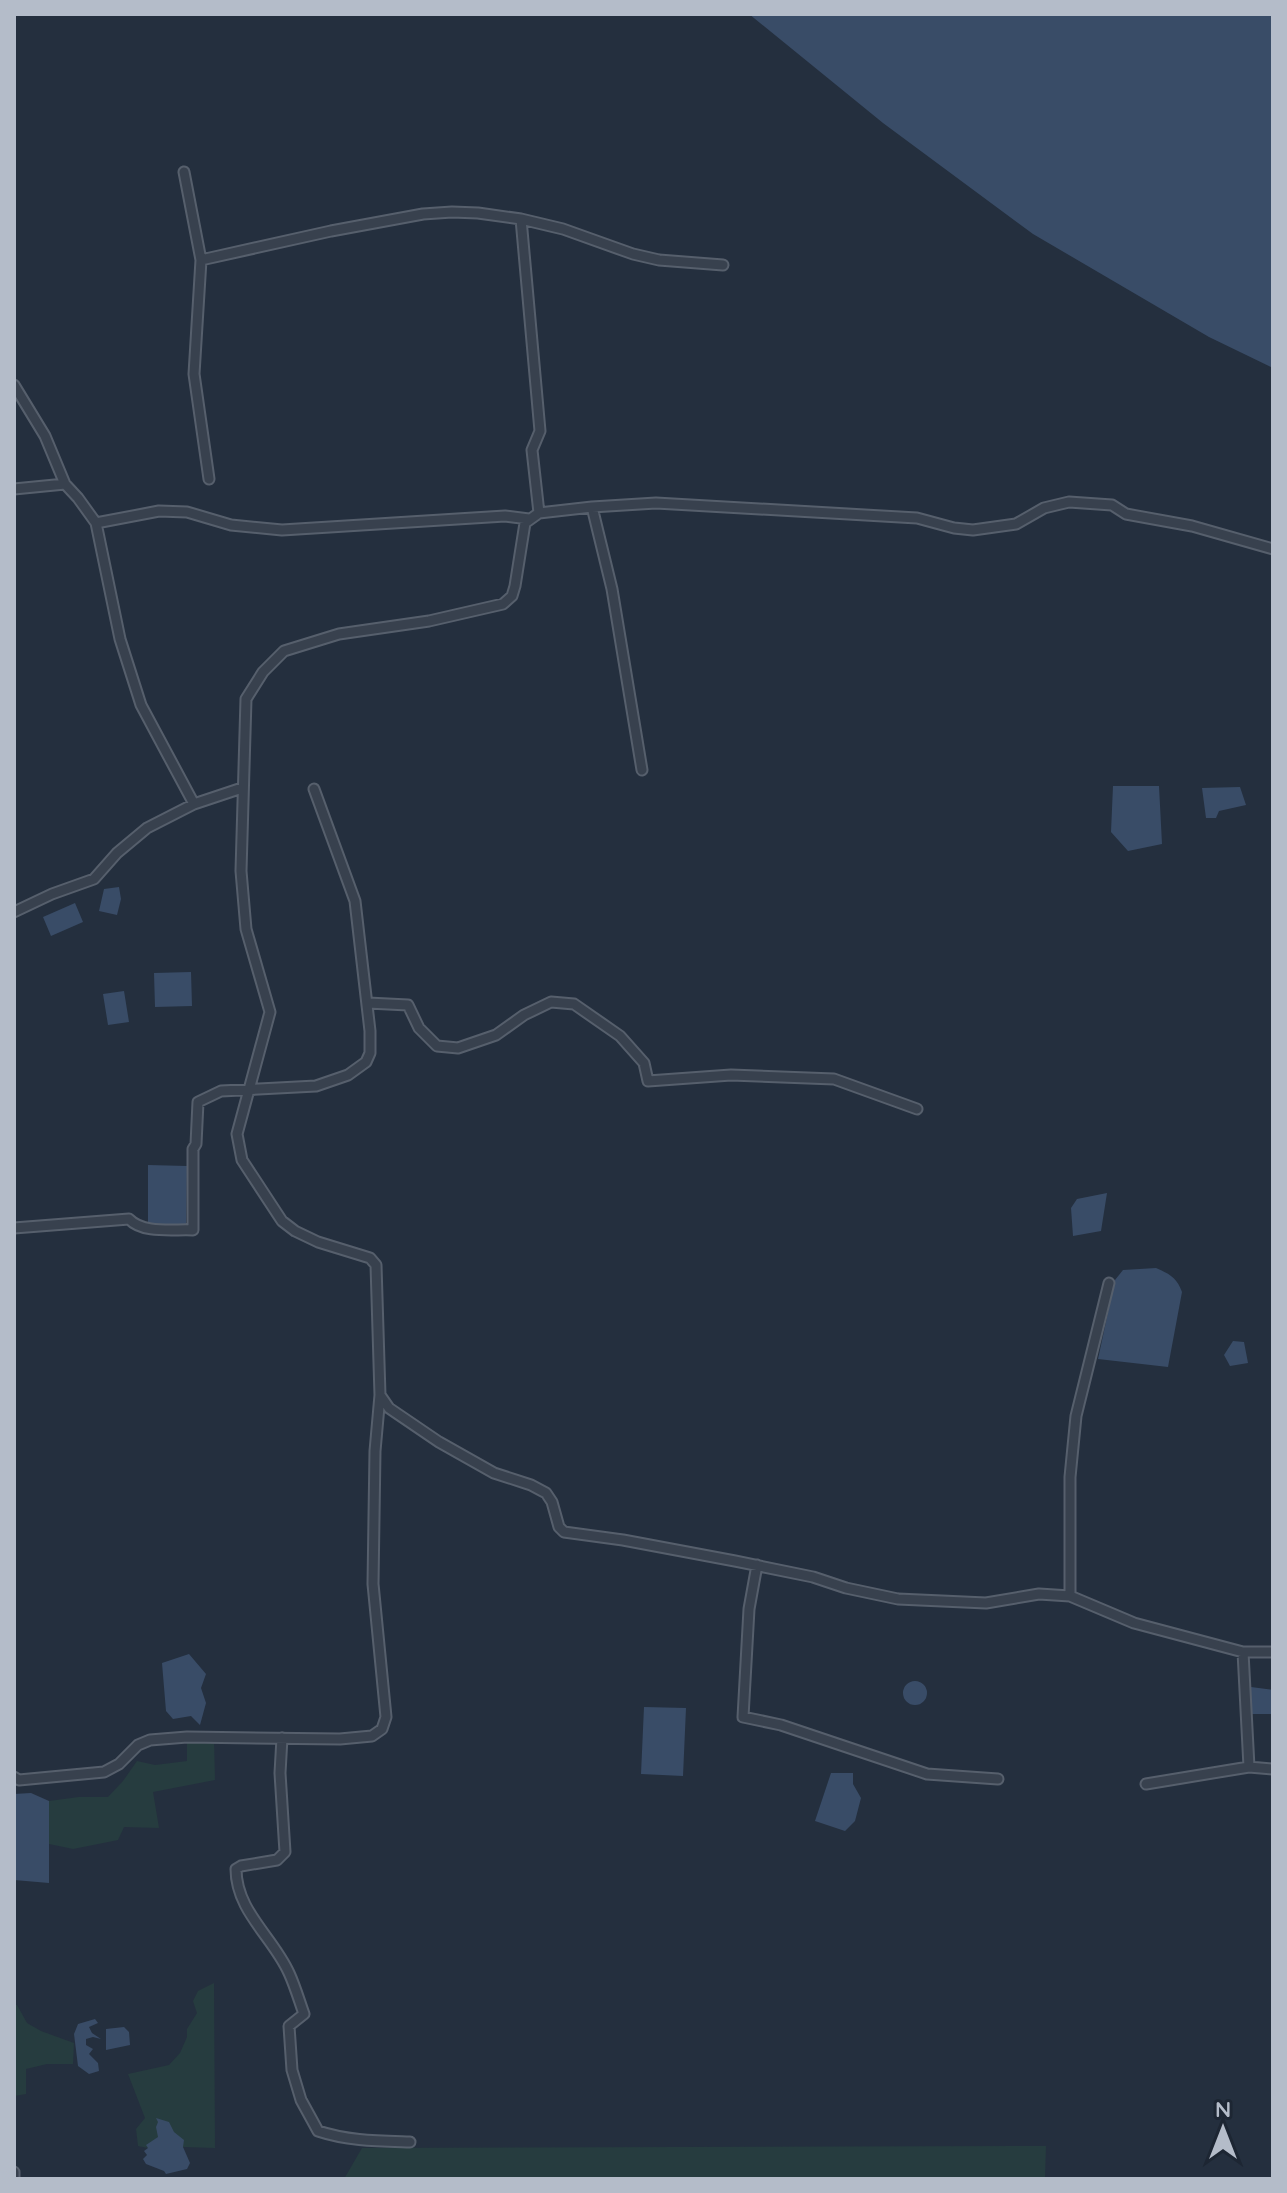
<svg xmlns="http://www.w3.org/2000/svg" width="1287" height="2193" viewBox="0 0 1287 2193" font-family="Quicksand,sans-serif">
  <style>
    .green { fill: #263c3f }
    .water { fill: #394c67 }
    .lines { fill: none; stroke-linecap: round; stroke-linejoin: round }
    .street-casing { stroke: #565f6c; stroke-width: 13 }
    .street { stroke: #38414e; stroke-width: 9 }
  </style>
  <rect width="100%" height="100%" fill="#242f3e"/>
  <path class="green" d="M187 1737 214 1738 215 1780 153 1792 159 1828 124 1827 118 1840 73 1849 49 1844V1801L79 1797H108L123 1781 137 1761 155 1765 187 1761Z
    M214 1983 215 2148 183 2147 158 2122V2137L148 2148 138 2146 136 2129 145 2118 128 2074 169 2065 180 2053 187 2037V2029L197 2013 193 2001 198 1991Z
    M14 2005H17L27 2023 41 2031 74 2043 73 2064H47L26 2069V2094L14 2096Z
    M1046 2146 1045 2179H344L362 2148Z"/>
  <path class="water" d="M749 14H1273V368L1209 337 1033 234 883 123Z
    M1113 786H1159L1162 844 1128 851 1111 832Z
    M1240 787 1246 805 1219 811 1216 818H1206L1202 788Z
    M119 887 121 899 117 915 99 911 104 889Z
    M75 903 83 922 51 936 43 917Z
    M191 972 192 1006 155 1007 154 973Z
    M124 991 129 1022 108 1025 103 994Z
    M148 1165 187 1166 186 1225 148 1224Z
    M1107 1193 1101 1231 1073 1236 1071 1208 1077 1199Z
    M1156 1268C1170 1274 1177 1278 1182 1292L1168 1367 1098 1359 1115 1280 1123 1270Z
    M1233 1341 1244 1342 1248 1363 1230 1366 1224 1355Z
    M189 1654 206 1674 201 1688 206 1703 200 1725 191 1716 173 1719 166 1711 162 1663Z
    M903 1693a12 12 0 1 1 24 0a12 12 0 1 1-24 0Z
    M1251 1687 1273 1690V1714H1250Z
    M644 1707 686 1708 683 1776 641 1774Z
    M831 1773H853V1784L861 1798 855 1821 845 1831 815 1821Z
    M31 1793 49 1801V1883L14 1880V1794Z
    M95 2019 98 2023 89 2027 92 2033 101 2039 93 2037 86 2039V2045L93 2049 89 2054 98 2063 99 2071 89 2074 78 2066 74 2034 78 2024Z
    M124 2027 129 2032 130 2045 106 2050V2029Z
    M156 2118 169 2122 174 2132 184 2140 183 2147 190 2163 187 2169 166 2174 164 2171 146 2164 143 2159 147 2155 144 2151 148 2148 146 2145 158 2137 156 2127 158 2122Z"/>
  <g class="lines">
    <g class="street-casing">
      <path id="street" d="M184 172 201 260 194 374 209 479
        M521 219 540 431 532 450 539 513
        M201 260 331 231 423 214 452 212 478 213 521 219 563 229 633 254 659 260 723 265
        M14 385 45 436 65 484 78 498 96 523 120 639 141 705 194 804
        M14 489 65 484
        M592 507 612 589 642 770
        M96 523 159 511 187 512 231 525 282 530 505 516 529 519
        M14 912 52 894 94 879 117 853 147 828 194 804 242 788
        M368 1003 408 1005 419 1028 437 1046 458 1048 496 1035 524 1015 551 1002 574 1004 620 1036 644 1063 648 1081 731 1075 834 1079 917 1109
        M14 1228 129 1219C143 1234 173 1229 193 1230V1149L196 1144 198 1102 221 1091 316 1086 348 1075 366 1062 370 1053V1031L355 901 314 789
        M1109 1283 1076 1416 1070 1477V1596L1134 1623 1243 1652H1273
        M380 1395 389 1408 439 1442 494 1473 531 1485 546 1493 552 1502 559 1527 564 1532 623 1540 735 1561 813 1577 846 1588 898 1599 986 1603 1039 1594 1070 1596
        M757 1565 749 1609 743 1717 781 1725 927 1774 998 1779
        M1243 1652 1249 1767 1273 1769
        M282 1738 280 1773 285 1852 277 1860 241 1866 236 1869C236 1911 273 1937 289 1973 295 1986 299 2000 304 2014L289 2026 292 2070 301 2100 318 2131C348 2141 378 2141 410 2142
        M14 1777 19 1780 104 1772 119 1764 138 1745 150 1740 187 1737 340 1739 372 1736 382 1729 386 1717 373 1584 375 1451 380 1395 376 1265 370 1258 318 1242 295 1231 282 1221 242 1160 237 1134 270 1012 246 929 241 871 246 699 263 672 284 651 339 634 429 621 503 604 512 596 515 586 525 523 539 513 592 507 656 503 917 518 954 528 973 530 1016 524 1044 508 1069 502 1112 505 1126 514 1192 526 1273 549
        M1146 1784 1249 1767
        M14 2172V2179"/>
    </g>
    <use href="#street" class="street"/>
  </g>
  <rect width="1287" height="2193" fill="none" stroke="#b4bcc9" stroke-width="32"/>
  <g transform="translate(1223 2129)" stroke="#1d2633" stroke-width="6" paint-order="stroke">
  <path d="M0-6L14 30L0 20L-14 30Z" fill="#b4bcc9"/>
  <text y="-12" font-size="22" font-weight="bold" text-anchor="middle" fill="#b4bcc9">N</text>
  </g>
</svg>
